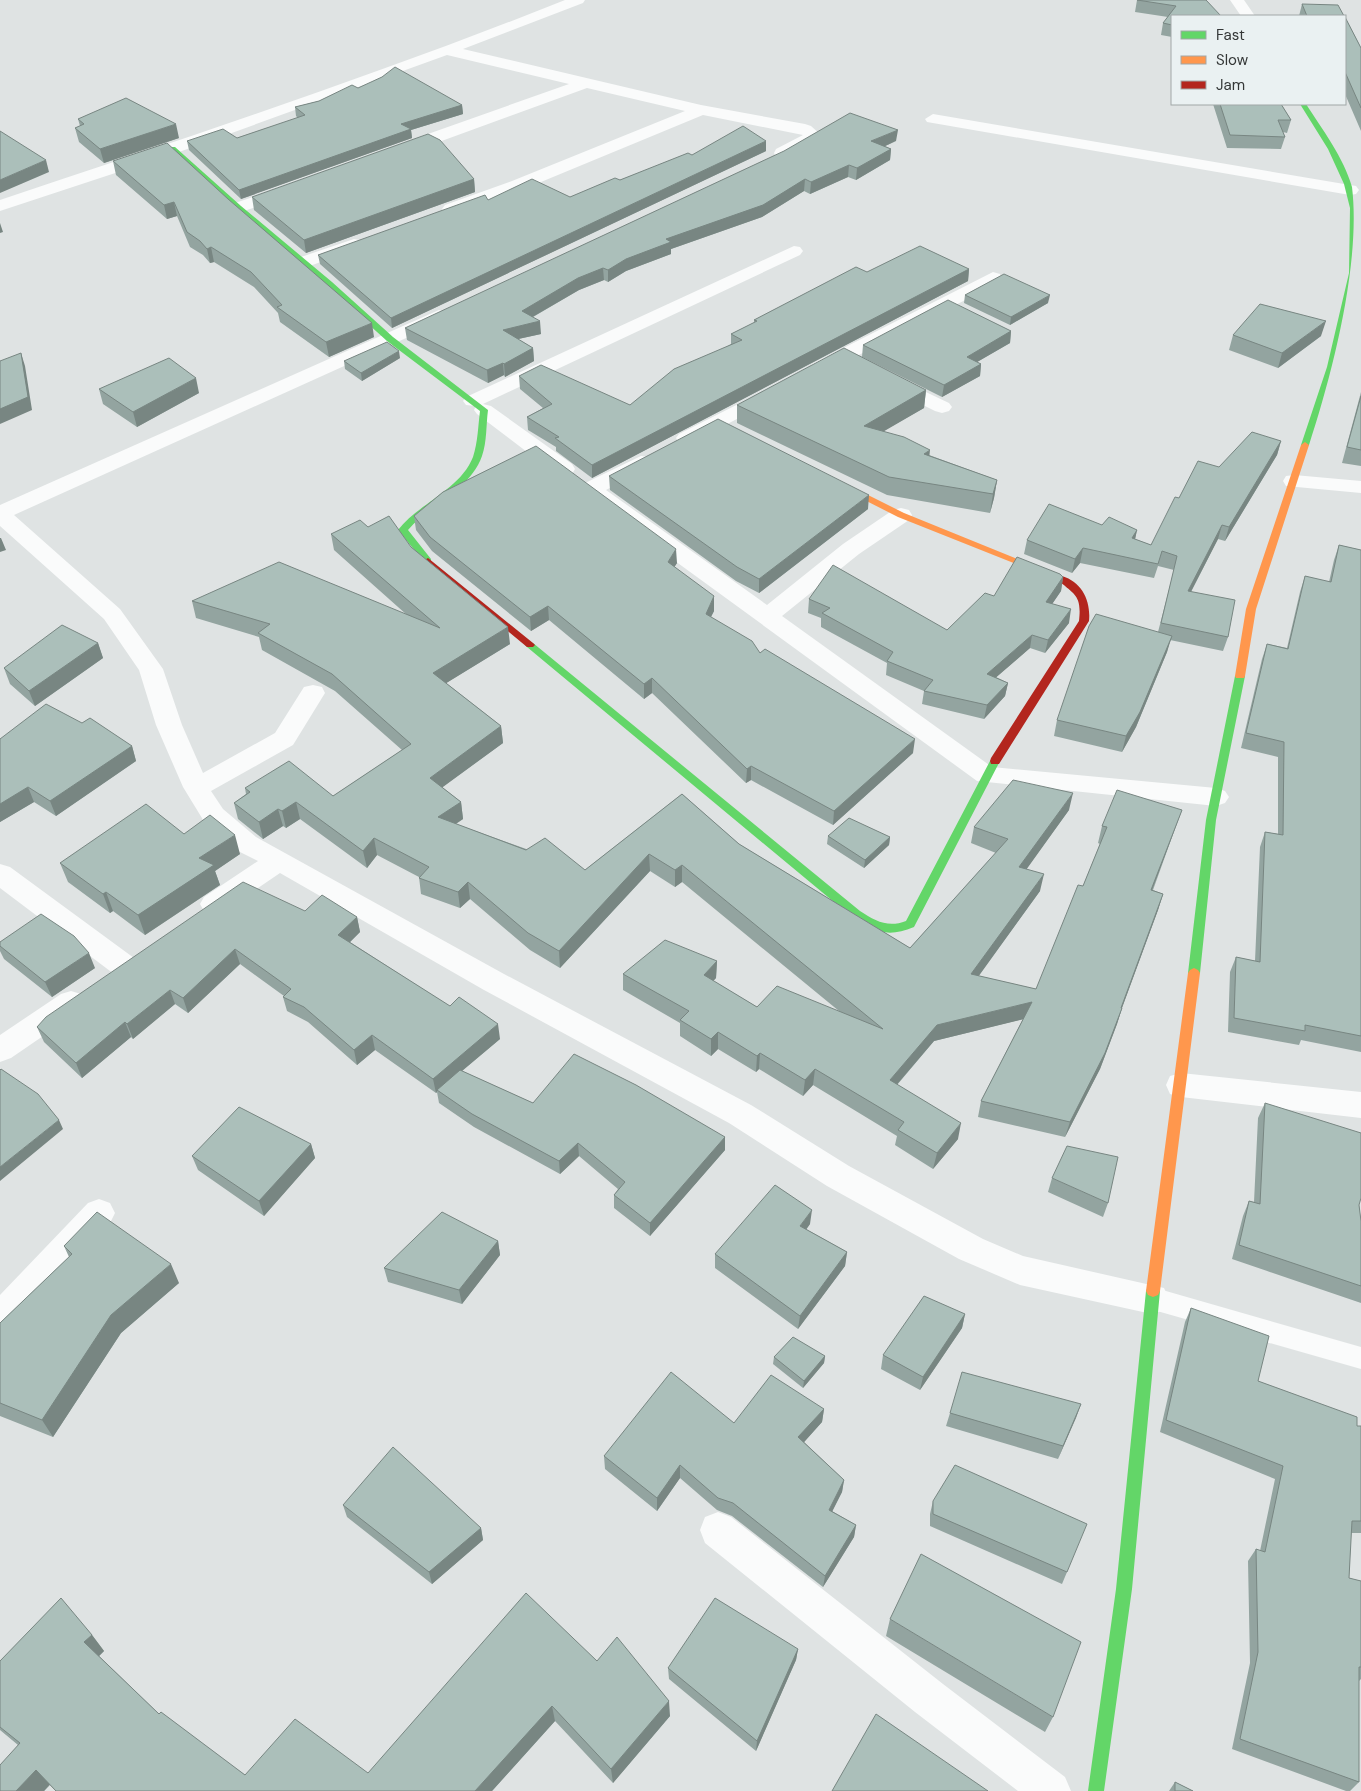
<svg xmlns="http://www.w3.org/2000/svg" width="1361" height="1791" viewBox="0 0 1361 1791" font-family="'DM Sans',sans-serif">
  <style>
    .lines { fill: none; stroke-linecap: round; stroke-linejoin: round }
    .lane { fill: #fafbfb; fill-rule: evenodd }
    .street { fill: #fafbfb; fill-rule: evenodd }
    .fast { fill: #63d668; fill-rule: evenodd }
    .slow { fill: #ff974d; fill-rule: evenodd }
    .jam { fill: #b3261e; fill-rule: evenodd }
    .wall { fill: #93a4a0 }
    .shaded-wall { fill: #788682 }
    .building { fill: #abbfba; stroke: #788682 }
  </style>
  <rect width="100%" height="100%" fill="#dfe3e3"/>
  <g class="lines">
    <path class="lane" d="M1152 1287 1361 1347V1369L1143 1307 1139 1299 1143 1291Z"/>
    <path class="street" d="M565 0H585L583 3 463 49 701 105 805 124 811 126 821 135C813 147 790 160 776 157L774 153 776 149 803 135 703 115 524 189 451 214 445 213 442 209 445 205 512 181 685 111 587 88 406 154H394L392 150 394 146 569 84 447 55 179 152 0 211V200C189 137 380 74 565 0Z
      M1230 0H1244L1255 16H1241Z
      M933 114 1350 185 1356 186 1359 190 1356 194 1350 195 927 122 925 119Z
      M289 185 295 186 298 190 295 194 238 213 232 212 229 208 232 204Z
      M354 239 360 240 363 244 360 248 304 268 298 266 295 262 298 258Z
      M794 246 800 247 803 251 800 255 483 404 491 406 572 464 575 469 572 474 564 475 556 474 477 414 474 410 476 406 466 405 463 401 466 397Z
      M993 272 1000 274 1002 278 1000 282 826 372H812L809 368 812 364Z
      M439 310 446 312 449 316 446 320 14 515 120 609 163 669 182 725 203 773 275 733 304 687 313 685 322 687 325 693 293 745 211 791 223 809 256 837 504 974 751 1105 849 1166 983 1239 1023 1256 1164 1288 1169 1299 1164 1310 1152 1314 1020 1285 959 1259 827 1186 729 1123 484 990 280 873 224 911 214 914 204 911 200 904 204 897 258 861 238 851 205 823 183 787 156 725 139 670 104 619 0 526V505Z
      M892 376 949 403 952 407 949 411 942 413 935 411 885 386 882 382 885 378Z
      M770 388 777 390 780 394 777 398 693 442 686 444 679 442 676 438 679 434Z
      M641 456 649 457 652 462 649 467 606 490 767 605 843 544 893 510 901 508 909 510 912 515 909 520 859 554 782 616 992 767 1216 788 1225 791 1229 797 1225 803 1216 806 977 781 583 494 580 489 583 484Z
      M1294 475 1361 481V493L1286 486 1283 481 1286 476Z
      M0 864 10 867 134 958 138 966 134 974 124 977 114 974 0 888Z
      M71 991 81 994 86 1002 81 1010 11 1058 0 1062V1035L61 994Z
      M1181 1073 1361 1092V1118L1181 1097 1170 1094 1166 1085 1170 1076Z
      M99 1199 110 1203 115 1213 110 1223 12 1329 0 1333V1295L88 1203Z
      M718 1512 731 1517 943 1684 1065 1777 1071 1791H1018L915 1712 705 1543 700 1530 705 1517Z"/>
    <path class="fast" d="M1300 104H1306C1322 129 1344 158 1352 187 1361 262 1333 372 1309 445L1305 448 1301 445 1327 367 1349 273 1350 208 1344 184 1328 149Z
      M171 147H175L241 206 332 282 393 337 488 410C486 425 487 442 482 456 470 490 430 504 408 530L431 559V563H425L398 530C419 503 460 490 473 457 478 442 478 426 480 411L387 341 326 286 235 210 171 149Z
      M530 642 533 643 860 911C875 921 888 928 906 921L990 761 995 757 1000 761 914 927C888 938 874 932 852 917L527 647 525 645Z
      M1240 673 1245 676 1216 820 1200 973 1198 976H1190L1188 973 1206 820 1235 676Z
      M1153 1285 1158 1287 1160 1291 1132 1589 1104 1791H1088L1116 1589 1146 1291 1148 1287Z"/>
    <path class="slow" d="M1305 442 1309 445 1256 609 1245 676 1244 678H1236L1235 676 1246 609 1301 445Z
      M836 479 904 513 1067 579 1065 581H1059L898 517 833 484 832 482Z
      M1194 968 1198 970 1200 973 1160 1291 1158 1295 1153 1297 1148 1295 1146 1291 1188 973 1190 970Z"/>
    <path class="jam" d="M428 558 533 643 535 645 533 647H527L425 563 423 561Z
      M1062 576C1082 582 1091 601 1089 621L999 764H991L990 761 991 758 1079 621C1082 594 1074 595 1057 579Z"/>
  </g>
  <path class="wall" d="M1137 0H1206L1172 16V37L1161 35 1163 23 1168 17 1135 12Z
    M1302 4 1344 16H1299Z
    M1345 17 1361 48V131L1345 94Z
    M358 88 462 105 463 114 411 130 412 138 241 199 189 150 187 141 237 138 298 118 296 116 295 107 319 101Z
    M1213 104H1281L1291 120 1287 133 1283 132 1285 137 1281 149 1227 148Z
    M78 119 179 138 104 163 79 142 75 128 80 126Z
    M766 141V151L392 328 320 264 318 255 488 200 570 197 692 155Z
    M896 141 885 146 891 149 890 160 856 180 848 177 810 194 804 191 762 217 671 249V254L626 271 608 282 604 280 579 290 533 317 541 334 518 339 533 348 534 361 505 377 504 375 488 383 407 340 405 328Z
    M113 161 374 337 329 357 280 322 278 313 254 287 214 262 210 263 203 255 190 247 177 216 167 219 116 175Z
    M474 179 475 192 306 253 254 210 252 197Z
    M969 269 968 281 592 478 556 451V447L528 430 527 417 543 408 520 389 519 376 630 405 731 344V334L754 323V320L867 272Z
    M965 295 1048 303 1010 325 964 303Z
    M1011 331 1010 343 977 362 981 364 980 376 942 397 862 357 863 345Z
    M1233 335 1321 336 1278 368 1229 350Z
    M400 358 362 381 345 369 344 361Z
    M99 389 199 393 137 427 103 404Z
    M926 390 924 408 883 431 929 455 997 480 994 498 990 513 887 495 737 423V405Z
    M1361 392V466L1342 463Z
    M1281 441 1277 455 1225 541 1218 539 1191 592 1228 637 1223 651 1170 640 1167 652 1136 727 1122 752 1054 736 1057 720 1158 632 1174 570 1158 566 1154 578 1080 563 1072 573 1024 554 1027 540 1102 525 1137 530 1135 539 1151 545 1179 498 1219 467Z
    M609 476 868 509 759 593 736 581 610 490Z
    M414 516 677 563 674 567 714 611 711 617 760 653 913 753 833 825 751 780 746 783 652 693 644 699 549 620 531 631 432 551 416 530Z
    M368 527 411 547 510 644 446 683 501 726 503 743 442 787 461 802 463 819 456 824 585 870 682 794 739 844 910 948 996 853 971 843 974 827 1069 810 1026 869 1040 891 978 976 1036 989 1083 886 1100 844 1098 843 1102 826 1182 810 1176 826 1153 890 1163 894 1158 910 1122 1008 1117 1024 1100 1069 1065 1137 978 1117 981 1101 1023 1019 934 1041 897 1085 958 1139 933 1169 895 1145 897 1136 813 1085 803 1096 759 1069 756 1072 718 1049 711 1056 680 1036V1023L623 990V974L717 961 716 978 713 981 757 1007 839 1011 682 882 675 887 650 871 560 968 530 950 470 899 460 908 421 894 419 877 377 855 367 868 300 819 286 828 283 826 263 839 238 819 234 803 246 794 245 788 333 796 402 750 335 691 262 650 259 637 196 618 192 601 407 615 334 550 331 534Z
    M1339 545 1361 550V1052L1301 1040 1299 1045 1228 1032 1230 972 1236 957 1255 961 1260 847 1265 832 1278 834V757L1241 748 1262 659 1267 644 1287 648 1300 592 1305 576 1329 582 1334 560Z
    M1063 577 1061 591 1052 604 1069 623 1045 653 1030 648 996 677 1008 683 1005 696 984 719 922 704 924 691 886 675 887 663 821 627V618L808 613 809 599 947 630 994 596Z
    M98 643 103 658 35 706 10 684 4 668Z
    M82 723 132 746 136 761 56 816 34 802 0 822V739Z
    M184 834 240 854 215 871 220 885 145 935 113 911 110 913 68 882 60 863Z
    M828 836 890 837 889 845 864 868 827 844Z
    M305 911 357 917 360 932 350 942 500 1039 462 1071 533 1103 725 1137V1150L650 1236 614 1208V1195L618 1189 579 1156 560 1174 474 1127 439 1103 437 1092 436 1093 375 1050 357 1065 308 1022 287 1011 283 997 284 996 240 964 188 1013 175 1004 133 1039 131 1037 82 1078 44 1042 37 1027Z
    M0 942 95 968 52 997 4 959 0 951Z
    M1265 1103 1359 1205 1361 1221V1303L1232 1259 1243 1216 1249 1201 1254 1202 1258 1118Z
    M311 1144 315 1158 264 1216 198 1170 192 1156Z
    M1052 1178 1108 1203 1103 1217 1048 1192Z
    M810 1224 806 1229 847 1252 845 1266 798 1329 715 1268V1254Z
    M498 1241 500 1255 462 1304 388 1282 384 1268Z
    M64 1246 179 1283 121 1333 53 1437 0 1416V1323L69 1257Z
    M1191 1308 1258 1381 1357 1426H1361V1533H1351L1349 1578 1361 1581V1679L1359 1681V1782L1350 1791H1346L1232 1749 1250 1663 1248 1561 1256 1549 1260 1551 1275 1479 1160 1432 1185 1322Z
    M965 1314 962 1328 920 1390 881 1369 883 1355Z
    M825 1356 824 1363 803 1388 773 1364 774 1357Z
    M1081 1404 1058 1459 946 1426 950 1413Z
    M824 1409 822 1422 804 1442 844 1480 842 1492 832 1511 856 1525 854 1537 823 1587 732 1516 717 1510 680 1478 657 1511 605 1469 604 1456 734 1423Z
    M933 1501 1067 1572 1062 1584 930 1526V1514Z
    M343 1505 481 1528 483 1540 432 1584 347 1517Z
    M890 1619 1053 1717 1045 1732 886 1636Z
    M92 1635 104 1651 99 1656 159 1714 245 1775 368 1773 597 1661 670 1716 613 1783 555 1721 492 1791H56L50 1785 44 1791H0L18 1745 0 1730V1661Z
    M798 1649 796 1660 756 1751 669 1679 668 1668Z
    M1175 1782 1193 1791H1169Z"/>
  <path class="shaded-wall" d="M462 105 463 114 411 130 412 138 241 199 239 190 401 124Z
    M176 124 179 138 104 163 100 149Z
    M898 130 896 141 870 153 871 141Z
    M766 141V151L392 328 391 318Z
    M891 149 890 160 856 180 857 168Z
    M46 160 49 172 0 193V180Z
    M849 165 848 177 810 194 811 182Z
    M474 179 475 192 306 253 304 240Z
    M805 179 804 191 762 217 671 249V254L626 271 608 282V270L626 259 666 239Z
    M174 202 177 216 167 219 164 205Z
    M0 223 3 232 0 233Z
    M211 247 214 262 210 263 207 249Z
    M603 268 604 280 579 290 522 323V311L578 278Z
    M969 269 968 281 592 478V465Z
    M1050 295 1048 303 1010 325 1011 317Z
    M540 321 541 334 504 342 503 330Z
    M1326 321 1321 336 1278 368 1282 353Z
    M372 323 374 337 329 357 326 342Z
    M1011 331 1010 343 965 369 967 357Z
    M533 348 534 361 505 377 504 364Z
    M399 351 400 358 362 381 361 373Z
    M21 353 25 366 32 410 0 424V409Z
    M503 363 504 375 488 383 487 370Z
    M981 364 980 376 942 397 944 385Z
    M196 378 199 393 137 427 133 412Z
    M926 390 924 408 862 444 864 426Z
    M1281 441 1277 455 1225 541 1229 527Z
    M930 450 928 468 924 454Z
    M997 480 994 498 990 513 993 494Z
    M869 495 868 509 759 593V579Z
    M1222 525 1218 539 1184 605 1188 591Z
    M1137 530 1134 544 1132 538Z
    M0 538H1L6 550 0 552Z
    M1083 548 1080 563 1072 573 1075 559Z
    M676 549 677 563 668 577V562Z
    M1063 577 1061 591 1044 616 1046 602Z
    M714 596V611L705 628 706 614Z
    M548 606 549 620 531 631 530 617Z
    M1071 609 1069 623 1045 653 1048 640Z
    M508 627 510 644 435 690 433 673Z
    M1032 635 1030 648 985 687 987 674Z
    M1172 636 1167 652 1136 727 1122 752 1126 736Z
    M98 643 103 658 35 706 29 691Z
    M652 678V693L644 699V684Z
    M1008 683 1005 696 984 719 987 705Z
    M501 726 503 743 432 795 430 778Z
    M915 739 913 753 833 825 834 811Z
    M132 746 136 761 56 816 50 801Z
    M751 766V780L746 783 747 769Z
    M28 787 34 802 0 822V804Z
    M1073 793 1069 810 1016 884 1019 867Z
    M296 802 300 819 286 828 282 811Z
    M461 802 463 819 440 834 438 817Z
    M278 809 283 826 263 839 259 822Z
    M1182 810 1146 906 1151 890Z
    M235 835 240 854 215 871 220 885 145 935 138 915 199 858Z
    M890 837 889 845 864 868 865 860Z
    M374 838 377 855 367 868 363 851Z
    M649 854 650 871 560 968 559 951Z
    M682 865V882L675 887V870Z
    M1044 874 1040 891 968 991 971 974Z
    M468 882 470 899 460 908 458 892Z
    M106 892 113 911 110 913 103 894Z
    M1163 894 1158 910 1116 1024 1121 1008Z
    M357 917 360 932 342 950 338 935Z
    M235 949 240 964 188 1013 183 998Z
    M89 953 95 968 52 997 45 982Z
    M717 961 716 978 703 991 704 975Z
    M170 990 175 1004 133 1039 127 1024Z
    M1032 1002 1028 1018 934 1041 887 1096 890 1080 937 1025Z
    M1122 1008 1117 1024 1100 1069 1065 1137 1070 1122Z
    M125 1022 131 1037 82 1078 76 1063Z
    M498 1024 500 1039 438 1091 437 1090V1092L436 1093 433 1079Z
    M718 1032V1049L711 1056V1039Z
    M372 1035 375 1050 357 1065 354 1050Z
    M760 1053 759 1069 756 1072 757 1056Z
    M815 1069 813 1085 803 1096 805 1080Z
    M59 1120 63 1129 0 1181V1167Z
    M961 1123 958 1139 933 1169 937 1153Z
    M725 1137V1150L650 1236V1223Z
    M578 1143 579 1156 560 1174 559 1161Z
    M311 1144 315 1158 264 1216 259 1201Z
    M812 1210 810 1224 799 1240 800 1226Z
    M498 1241 500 1255 462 1304 459 1290Z
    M847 1252 845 1266 798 1329 800 1316Z
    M171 1264 179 1283 121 1333 53 1437 42 1420 111 1315Z
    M965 1314 962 1328 920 1390 923 1377Z
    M825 1356 824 1363 803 1388 804 1381Z
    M1081 1404 1076 1418 1058 1459 1063 1446Z
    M824 1409 822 1422 797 1450 798 1437Z
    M680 1465V1478L657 1511V1498Z
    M844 1480 842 1492 827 1522 829 1510Z
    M856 1525 854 1537 823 1587 825 1576Z
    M481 1528 483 1540 432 1584 429 1572Z
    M92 1635 104 1651 96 1659 84 1642Z
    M798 1649 796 1660 756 1751 757 1741Z
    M669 1701 670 1716 613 1783 611 1769Z
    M552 1706 555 1721 492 1791H475Z
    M36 1770 50 1784 44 1791H16Z"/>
  <path class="building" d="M1137 0H1206L1221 16H1172V25L1163 23 1176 6Z
    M1302 4 1338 5 1344 16H1307Z
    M1345 17 1361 48V108L1345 72Z
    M395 67 462 105 401 124 411 129 239 190 187 141 223 129 237 138 305 115 295 107 319 101 352 85 358 88 382 77Z
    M126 98 176 124 100 149 75 128 84 124 78 119Z
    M1220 104H1281L1291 120H1278L1285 137 1230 135Z
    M850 113 898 130 871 141 891 149 857 168 849 165 811 182 805 179 763 205 666 239 671 242 626 259 608 270 603 268 578 278 522 311 540 321 503 330 533 348 504 364 503 363 487 370 405 328 784 151Z
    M743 126 766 141 391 318 318 255 485 195 488 200 532 179 570 197 615 178 620 180 688 153 692 155Z
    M0 131 46 160 0 180Z
    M428 134 440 140 474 179 304 240 252 197Z
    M167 143 228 199 372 323 326 342 277 307 282 305 251 272 211 247 207 249 200 241 187 232 174 202 164 205 113 161Z
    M920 246 969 269 592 465 555 438 559 437 527 417 552 404 519 376 541 365 630 405 674 369 742 340 731 334 757 321 754 320 856 267 867 272Z
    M1004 274 1050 295 1011 317 965 295Z
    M948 300 1011 331 967 357 981 364 944 385 863 345Z
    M1260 304 1326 321 1282 353 1233 335Z
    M387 342 399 351 361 373 344 361Z
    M844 348 926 390 864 426 904 437 930 450 924 454 997 480 993 494 889 477 737 405Z
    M21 353 28 397 0 409V361Z
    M169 358 196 378 133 412 99 389Z
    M1361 396V450L1347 447Z
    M718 419 869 495 759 579 737 567 609 476Z
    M1252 432 1281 441 1229 527 1222 525 1188 591 1235 600 1228 637 1161 623 1177 556 1162 551 1158 564 1083 548 1075 559 1027 540 1049 504 1102 525 1109 517 1137 530 1132 538 1151 545 1175 497 1179 498 1198 461 1219 467Z
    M536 446 676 549 668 562 714 596 706 614 752 641 760 653 765 649 915 739 834 811 751 766 747 769 652 678 644 684 548 606 530 617 430 537 414 516 443 492Z
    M389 516 411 547 508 627 433 673 501 726 430 778 461 802 438 817 526 850 545 838 585 870 682 794 739 844 910 948 1008 839 974 827 1013 780 1073 793 1019 867 1044 874 971 974 1036 989 1078 885 1083 886 1107 827 1102 826 1117 790 1182 810 1151 890 1163 894 1121 1008H1122L1105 1053 1070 1122 981 1101 1032 1002 937 1025 890 1080 961 1123 937 1153 898 1130 904 1122 815 1069 805 1080 760 1053 757 1056 718 1032 711 1039 680 1020 689 1011 623 974 665 940 717 961 704 975 757 1007 777 986 883 1029 682 865 675 870 649 854 559 951 528 933 468 882 458 892 419 878 429 867 374 838 363 851 296 802 282 811 278 809 259 822 234 803 250 792 245 788 289 761 333 796 411 744 332 674 258 633 270 624 192 601 279 562 440 628 331 534 360 520 368 527Z
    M1339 545 1361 550V1036L1305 1025V1031L1234 1018 1236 957 1260 962 1265 832 1283 835 1284 742 1246 733 1267 644 1288 649 1305 576 1331 582Z
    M1017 557 1060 574 1063 577 1046 602 1071 609 1048 640 1032 635 987 674 1008 683 987 705 924 691 933 680 887 661 893 652 822 613 830 608 809 599 833 565 947 630 985 593 994 596Z
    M1096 614 1172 636 1140 712 1126 736 1057 720 1089 626Z
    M62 625 98 643 29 691 4 668Z
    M46 704 82 723 90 718 132 746 50 801 28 787 0 804V739Z
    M146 804 184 834 210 815 235 835 199 858 214 865 138 915 106 892 103 894 60 863Z
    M849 818 890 837 865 860 828 836Z
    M243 882 305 911 322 895 357 917 338 935 450 1006 459 997 498 1024 433 1079 372 1035 354 1050 304 1007 283 997 291 989 235 949 183 998 170 990 127 1024 125 1022 76 1063 37 1027 46 1017Z
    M41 914 74 936 89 953 45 982 0 946V942Z
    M574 1054 636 1085 725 1137 650 1223 614 1195 625 1182 578 1143 559 1161 472 1114 437 1090 460 1070 533 1103Z
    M1 1069 38 1094 59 1120 0 1167V1070Z
    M1265 1103 1361 1133V1198L1359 1205 1361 1221V1286L1239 1245 1249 1201 1260 1204Z
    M239 1107 311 1144 259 1201 192 1156Z
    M1067 1146 1118 1157 1108 1203 1052 1178Z
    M775 1185 812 1210 800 1226 847 1252 800 1316 715 1254Z
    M97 1212 171 1264 111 1315 42 1420 0 1403V1323L72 1254 64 1246Z
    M442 1212 498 1241 459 1290 384 1268Z
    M924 1296 965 1314 923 1377 883 1355Z
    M1191 1308 1269 1336 1258 1381 1357 1417V1426H1361V1521H1352L1349 1578 1361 1581V1667H1359V1782L1240 1739 1258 1652 1256 1549 1265 1552 1283 1466 1166 1420Z
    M793 1337 825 1356 804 1381 774 1357Z
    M671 1372 734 1423 771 1375 824 1409 798 1437 844 1480 829 1510 856 1525 825 1576 733 1503 718 1498 680 1465 657 1498 604 1456Z
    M962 1372 1081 1404 1063 1446 950 1413Z
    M393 1447 481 1528 429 1572 343 1505Z
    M955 1465 1087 1524 1067 1572 933 1514V1501Z
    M921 1554 1081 1642 1053 1717 890 1619Z
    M526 1593 597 1661 617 1637 669 1701 611 1769 552 1706 475 1791H56L36 1770 16 1791H0V1765L20 1743 0 1727V1661L61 1598 92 1635 84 1642 159 1714 161 1712 245 1775 295 1719 368 1773Z
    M715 1598 798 1649 757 1741 668 1668Z
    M876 1714 988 1791H832Z
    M1175 1782 1193 1791H1175Z"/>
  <rect x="1171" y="15" width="175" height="90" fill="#eaf1f2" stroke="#a1a7a7"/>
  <rect x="1181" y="31" width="25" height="8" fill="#63d668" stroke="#a1a7a7"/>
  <text x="1216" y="40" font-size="15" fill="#343737">Fast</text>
  <rect x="1181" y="56" width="25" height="8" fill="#ff974d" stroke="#a1a7a7"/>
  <text x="1216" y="65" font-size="15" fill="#343737">Slow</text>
  <rect x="1181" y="81" width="25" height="8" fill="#b3261e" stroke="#a1a7a7"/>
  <text x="1216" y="90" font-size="15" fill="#343737">Jam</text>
</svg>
